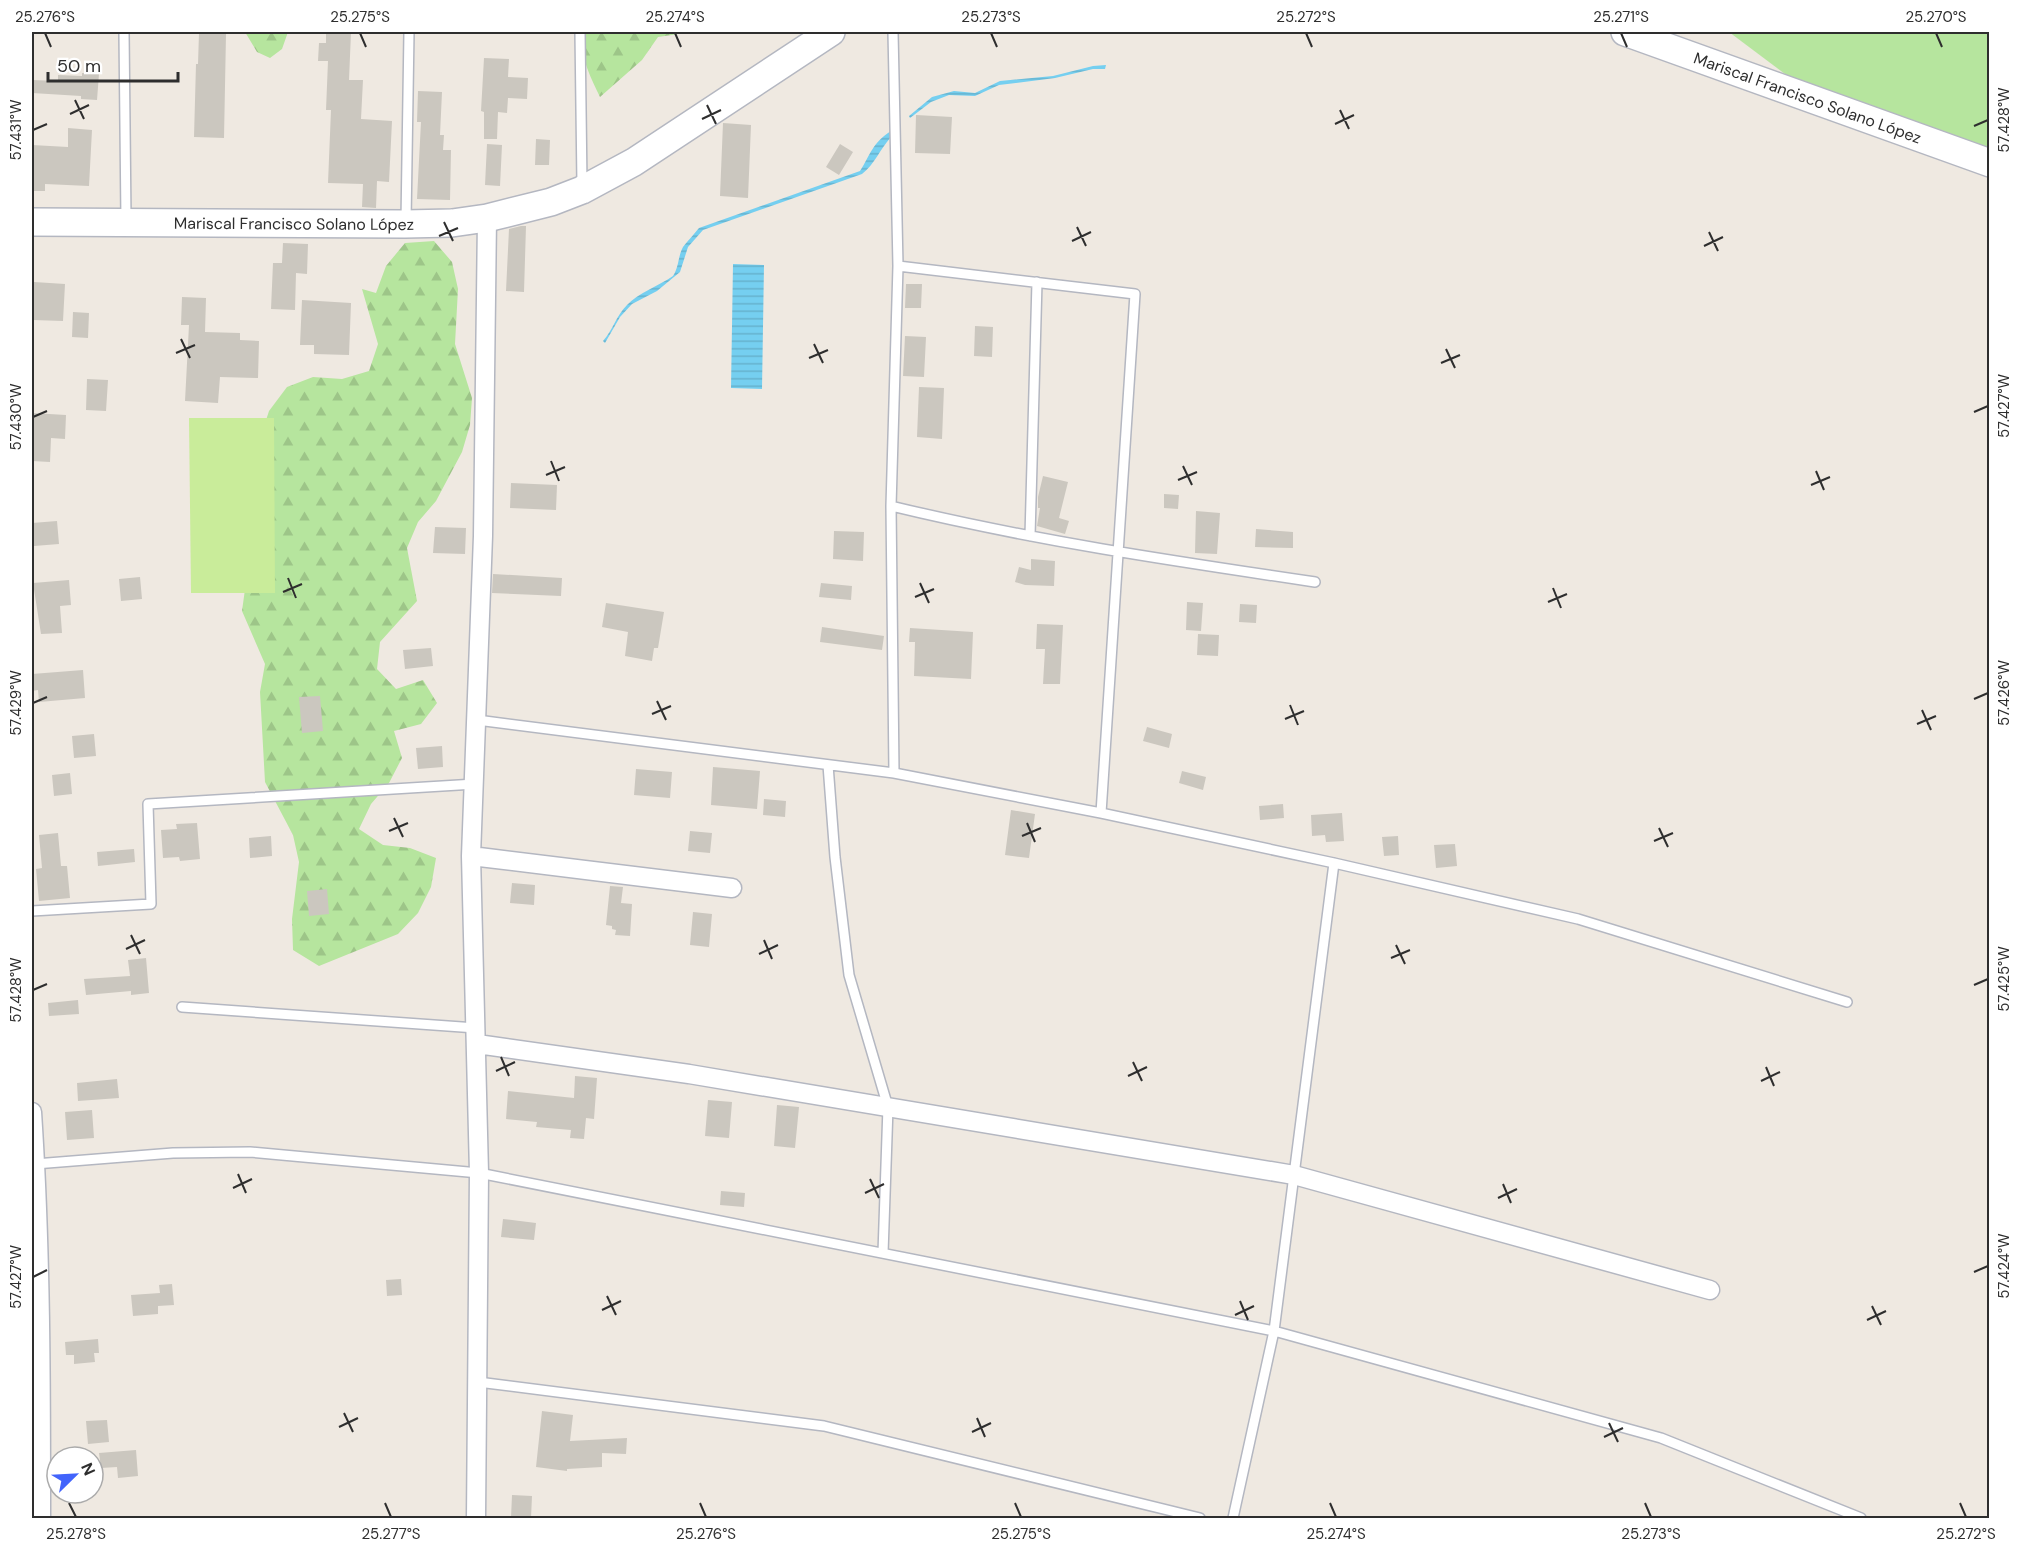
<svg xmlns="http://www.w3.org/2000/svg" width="2021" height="1550" viewBox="0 0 2021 1550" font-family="'DM Sans',sans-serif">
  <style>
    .grass { fill: #b6e59e }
    .forest { fill: url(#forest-firs) }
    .pitch { fill: #c9ec9a }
    .water { fill: url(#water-rules) }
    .building { fill: #cbc7bf }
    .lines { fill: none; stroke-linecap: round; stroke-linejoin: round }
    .lane-casing { stroke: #b4b7c1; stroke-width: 12 }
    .street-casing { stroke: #b4b7c1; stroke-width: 21 }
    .secondary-casing { stroke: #b4b7c1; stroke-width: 30 }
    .lane { stroke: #fff; stroke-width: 9 }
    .street { stroke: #fff; stroke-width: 18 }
    .secondary { stroke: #fff; stroke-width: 27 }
    .ticks { fill: none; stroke: #2e2e2e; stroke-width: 2 }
    .labels { text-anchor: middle; stroke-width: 4.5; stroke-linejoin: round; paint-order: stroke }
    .street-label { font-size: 16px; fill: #2e2e2e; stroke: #fff }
    .neatline { fill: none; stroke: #2e2e2e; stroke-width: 2 }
    .ticks-label { font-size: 15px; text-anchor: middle; fill: #2e2e2e }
  </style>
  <defs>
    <pattern id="forest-firs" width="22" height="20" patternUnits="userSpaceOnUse" patternTransform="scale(1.5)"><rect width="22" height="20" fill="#b6e59e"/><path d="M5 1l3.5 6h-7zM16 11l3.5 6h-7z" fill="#9dc588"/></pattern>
    <pattern id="water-rules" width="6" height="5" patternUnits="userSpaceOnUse" patternTransform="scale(1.5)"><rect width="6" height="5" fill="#75cff0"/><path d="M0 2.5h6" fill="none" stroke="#66b2ce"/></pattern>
  </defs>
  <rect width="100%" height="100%" fill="#efe9e1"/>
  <path class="grass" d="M1729 32H1989V158L1813 95Z"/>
  <path class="forest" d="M245 32H288L282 49 270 58 257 52Z
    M582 32H692L658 37 642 60 600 97C590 76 579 55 582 32Z
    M434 241 452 262 458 289 455 344 472 398 470 425 462 452 436 501 418 522 407 548 417 601 380 642 377 669 396 689 423 680 437 703 421 724 394 731 402 758 389 783 371 804 359 829 383 845 410 848 436 858 431 887 418 913 398 934 319 966 293 950 292 919 299 862 293 835 265 782 260 692 265 664 242 611 246 582 251 466 269 411 287 387 313 377 342 379 369 371 378 344 362 289 376 293 386 266 405 243Z"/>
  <path class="pitch" d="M189 418H274L275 593H191Z"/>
  <path class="water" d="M1106 65 1105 69H1093L1055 78 999 85 975 96 949 95 931 102 910 118 909 116 932 97 954 91 975 93 1000 81 1053 76 1093 66Z
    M891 131V137C880 149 875 164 862 174L703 230 688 247 680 272 657 291 632 304 620 317 605 343 603 341C613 330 616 316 627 305 637 294 660 285 673 276 679 267 678 256 683 247 686 243 695 233 699 228L860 171C871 154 872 143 891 131Z
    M733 264 764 265 762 389 731 388Z"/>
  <path class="building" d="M326 32H351L349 80H363L361 119 392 121 389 182 377 181 376 208 362 207 363 184 328 183 331 110H326L328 61H318L319 43H326Z
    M199 33 226 34 224 138 194 137 196 64H198Z
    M484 58 509 59 508 77 528 78 527 99 508 98 507 113 498 112 497 139H484V112L481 111Z
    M82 73 99 74 97 100 81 99V96L32 93V80L58 81V75L82 76Z
    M418 91 442 92 440 135H444L443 150H451L450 200 417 199 421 122H417Z
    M916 115 952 117 950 154 915 153Z
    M723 123 751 125 748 198 720 196Z
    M68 128 92 130 89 186 45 184V191H32V145L68 147Z
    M536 139 550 140 549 165H535Z
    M487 144 502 145 500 186 485 185Z
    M840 144 853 152 839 175 826 167Z
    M521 226H526L524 292 506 291 509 229Z
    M283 243 308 244 307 274 296 273 295 310 271 309 273 263H282Z
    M34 282 65 284 63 321 33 320Z
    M906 284H922L921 308H905Z
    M182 297 206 298 205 332 240 333V340L259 341 258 378 220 377 218 403 185 401 189 325H181Z
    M302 300 351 303 349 355 314 354V345H300Z
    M73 312 89 313 88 338 72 337Z
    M975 326 993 327 992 357 974 356Z
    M905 336 926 337 924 377 903 376Z
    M87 379 108 380 106 411 86 410Z
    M919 387 944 388 942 439 917 437Z
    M32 413 66 415 65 439 51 438 50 462 32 461Z
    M1043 476 1068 482 1059 518 1069 521 1065 534 1037 526 1040 508H1038V497Z
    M511 483 557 485 556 510 510 508Z
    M1164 494 1179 495 1178 509 1164 508Z
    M1196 511 1220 513 1217 554 1195 553Z
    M57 521 59 544 34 546 32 523Z
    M435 527 466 528 465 554 433 553Z
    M1256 529 1293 532V548L1255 547Z
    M834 531 864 532 863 561 833 559Z
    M1031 559 1055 561 1054 586 1025 585 1015 582 1019 567 1031 570Z
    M493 574 562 578 561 596 492 593Z
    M140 577 142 599 121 601 119 579Z
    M69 580 71 605 60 606 62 633 41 634 33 583Z
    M821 583 852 586 851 600 819 597Z
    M1187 602 1203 603 1201 631 1186 630Z
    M606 603 664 612 658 648H654L652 661 625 656 628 632 602 627Z
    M1240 604 1257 605 1256 623 1239 622Z
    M1037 624 1063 625 1060 684H1043L1045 649H1036Z
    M822 627 884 636 882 650 820 642Z
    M910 628 973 632 971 679 914 676 915 642H909Z
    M1198 634 1219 635 1218 656 1197 655Z
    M431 648 433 666 405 669 403 650Z
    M83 670 85 698 39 702 38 690 32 691V674Z
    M320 696 323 731 302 733 299 697Z
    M1147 727 1172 734 1169 748 1143 741Z
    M94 734 96 756 74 758 72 736Z
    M442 746 443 767 418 769 416 748Z
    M713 767 760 771 757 809 711 805Z
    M636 769 672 772 670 798 634 795Z
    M1182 771 1206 777 1203 790 1179 783Z
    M70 773 72 794 54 796 52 775Z
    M764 799 786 801 785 817 763 815Z
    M1283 804 1284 818 1260 820 1259 806Z
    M1011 810 1035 814 1029 858 1005 855Z
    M1342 813 1344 841 1326 842 1325 835 1312 836 1311 815Z
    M197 823 200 859 180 861 179 857 163 858 161 830 177 829 176 824Z
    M690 831 712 833 710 853 688 851Z
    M58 833 61 866H67L70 898 39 901 36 869 42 868 39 835Z
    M271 836 272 856 250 858 249 838Z
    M1398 836 1399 855 1384 856 1382 837Z
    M1455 844 1457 866 1436 868 1434 845Z
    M134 849 135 862 98 866 97 852Z
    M512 883 535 885 534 905 510 903Z
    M610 886 623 887 621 903 632 904 630 936 615 935 616 930 612 929V926L606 925Z
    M327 889 329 914 309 916 307 891Z
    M693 912 712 914 709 947 690 945Z
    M146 958 149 993 131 995V991L86 995 84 979 130 976 128 960Z
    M78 1000 79 1014 49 1016 48 1003Z
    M575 1076 597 1078 594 1119 586 1118 584 1139 570 1138 571 1130 536 1127 537 1122 506 1119 508 1091 574 1098Z
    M117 1079 119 1098 78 1101 77 1083Z
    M708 1100 732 1102 729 1138 705 1136Z
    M777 1105 799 1107 795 1148 774 1146Z
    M92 1110 94 1138 67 1140 65 1112Z
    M721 1191 745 1193 744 1207 720 1205Z
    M503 1219 536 1223 534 1240 501 1237Z
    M401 1279 402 1295 387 1296 386 1280Z
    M172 1284 174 1305 158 1306V1314L133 1316 131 1295 160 1293 159 1285Z
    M98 1339 99 1353H94L95 1362 74 1364V1355H66L65 1342Z
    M542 1411 573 1415 570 1441 627 1438 626 1454 602 1453V1467L567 1469V1471L536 1467Z
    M107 1420 109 1442 88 1444 86 1421Z
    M136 1450 138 1476 118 1478 117 1467 101 1468 99 1453Z
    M512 1495 532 1496 531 1518H511Z"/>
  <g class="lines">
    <g class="lane-casing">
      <path id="lane" d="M124 32 126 220
        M580 32 582 185
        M893 32 898 266 891 506 894 773
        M406 221 409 32
        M898 266 1135 294 1101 813
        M891 506C1031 540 1173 561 1315 582
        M1030 536 1037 282
        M477 720 894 773 1101 813 1334 863 1578 919 1847 1002
        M828 765 835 857 849 975 888 1107 883 1253
        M32 911 151 904 148 804 475 784
        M182 1007 476 1028
        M35 1164 173 1153 250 1152 479 1173 1274 1331 1661 1438 1861 1518
        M478 1382 824 1426 1200 1518
        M1233 1518 1274 1331 1334 863"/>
    </g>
    <g class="street-casing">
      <path id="street" d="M471 856 732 888
        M477 1044 689 1074 1294 1175 1710 1290
        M32 1112C41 1247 41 1383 41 1518
        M476 1518 479 1173 471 856 483 536 487 218"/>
    </g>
    <g class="secondary-casing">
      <g id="secondary">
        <path id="s1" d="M1625 32 1990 163"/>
        <path id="s2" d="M32 222 405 224 452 223 487 218 551 202 582 190 634 162 831 32"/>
      </g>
    </g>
    <use href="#lane" class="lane"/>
    <use href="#street" class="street"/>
    <use href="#secondary" class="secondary"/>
  </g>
  <path class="ticks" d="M45 33 51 47M360 33 366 47M675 33 681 47M991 33 997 47M1306 33 1312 47M1621 33 1627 47M1936 33 1942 47M75 100 84 119M707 105 716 124M1340 110 1349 129M70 114 89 105M702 119 721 110M1335 124 1354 115M1974 126 1988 120M33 130 47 124M444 222 453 241M1077 227 1086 246M1709 232 1718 251M439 236 458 228M1072 241 1091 232M1704 246 1723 237M181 339 190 358M814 344 823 363M1446 349 1455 368M176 353 195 345M809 358 828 350M1441 363 1460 355M1974 412 1988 406M33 417 47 411M551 461 559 481M1183 466 1192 485M1816 471 1824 490M546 475 565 467M1178 480 1197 472M1811 485 1830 477M288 578 296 598M920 583 929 603M1553 588 1561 608M283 592 302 584M915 597 934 589M1548 602 1567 594M1974 699 1988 693M657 701 666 720M33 703 47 697M1290 705 1298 725M1922 710 1931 730M652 714 671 706M1285 719 1304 711M1917 724 1936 716M394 818 403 837M1027 823 1035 842M1659 828 1668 847M389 831 408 823M1022 836 1041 828M1654 841 1673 833M131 935 140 954M764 940 772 959M1396 945 1405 964M126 949 145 940M759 954 778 945M1391 958 1410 950M1974 985 1988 979M33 990 47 984M501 1057 509 1076M1133 1062 1142 1081M1766 1067 1774 1086M496 1071 515 1062M1128 1076 1147 1067M1761 1081 1780 1072M238 1174 246 1193M870 1179 879 1198M1503 1184 1511 1203M233 1188 252 1179M865 1193 884 1184M1498 1198 1517 1189M1974 1272 1988 1266M33 1277 47 1270M607 1296 616 1315M1240 1301 1248 1320M1872 1306 1881 1325M602 1310 621 1301M1235 1315 1254 1306M1867 1320 1886 1311M344 1413 353 1432M977 1418 985 1437M1609 1423 1618 1442M339 1427 358 1418M972 1432 991 1423M1604 1437 1623 1428M69 1503 76 1517M385 1503 391 1517M700 1503 706 1517M1015 1503 1021 1517M1330 1503 1336 1517M1645 1503 1651 1517M1960 1503 1966 1517"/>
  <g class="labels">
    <g class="street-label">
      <text dy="6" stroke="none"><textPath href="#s1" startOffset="194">Mariscal Francisco Solano López</textPath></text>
      <text dy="6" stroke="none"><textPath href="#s2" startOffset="262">Mariscal Francisco Solano López</textPath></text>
    </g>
  </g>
  <rect width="2021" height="1550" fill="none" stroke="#ffffff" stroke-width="66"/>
  <g transform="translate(75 1475) rotate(66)"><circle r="28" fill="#ffffff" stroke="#ababab" stroke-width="1.5"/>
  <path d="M0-4.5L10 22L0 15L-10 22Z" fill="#4264fb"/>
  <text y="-9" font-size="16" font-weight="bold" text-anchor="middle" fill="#2e2e2e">N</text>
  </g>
  <path d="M48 72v9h130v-9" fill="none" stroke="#2e2e2e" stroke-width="3"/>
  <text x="57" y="72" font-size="18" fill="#2e2e2e" stroke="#ffffff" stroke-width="4.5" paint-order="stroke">50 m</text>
  <rect x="33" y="33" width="1955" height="1484" class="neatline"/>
  <g class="ticks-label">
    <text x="45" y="22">25.276°S</text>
    <text x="360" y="22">25.275°S</text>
    <text x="675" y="22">25.274°S</text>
    <text x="991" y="22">25.273°S</text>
    <text x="1306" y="22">25.272°S</text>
    <text x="1621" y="22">25.271°S</text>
    <text x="1936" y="22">25.270°S</text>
    <text transform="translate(2004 120) rotate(-90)" y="5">57.428°W</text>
    <text transform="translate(16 130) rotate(-90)" y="5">57.431°W</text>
    <text transform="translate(2004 406) rotate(-90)" y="5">57.427°W</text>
    <text transform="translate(16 417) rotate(-90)" y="5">57.430°W</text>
    <text transform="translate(2004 693) rotate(-90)" y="5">57.426°W</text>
    <text transform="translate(16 703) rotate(-90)" y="5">57.429°W</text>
    <text transform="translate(2004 979) rotate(-90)" y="5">57.425°W</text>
    <text transform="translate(16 990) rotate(-90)" y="5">57.428°W</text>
    <text transform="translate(2004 1266) rotate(-90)" y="5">57.424°W</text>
    <text transform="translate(16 1277) rotate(-90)" y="5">57.427°W</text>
    <text x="76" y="1539">25.278°S</text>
    <text x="391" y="1539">25.277°S</text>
    <text x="706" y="1539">25.276°S</text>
    <text x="1021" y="1539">25.275°S</text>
    <text x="1336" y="1539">25.274°S</text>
    <text x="1651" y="1539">25.273°S</text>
    <text x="1966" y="1539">25.272°S</text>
  </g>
</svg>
